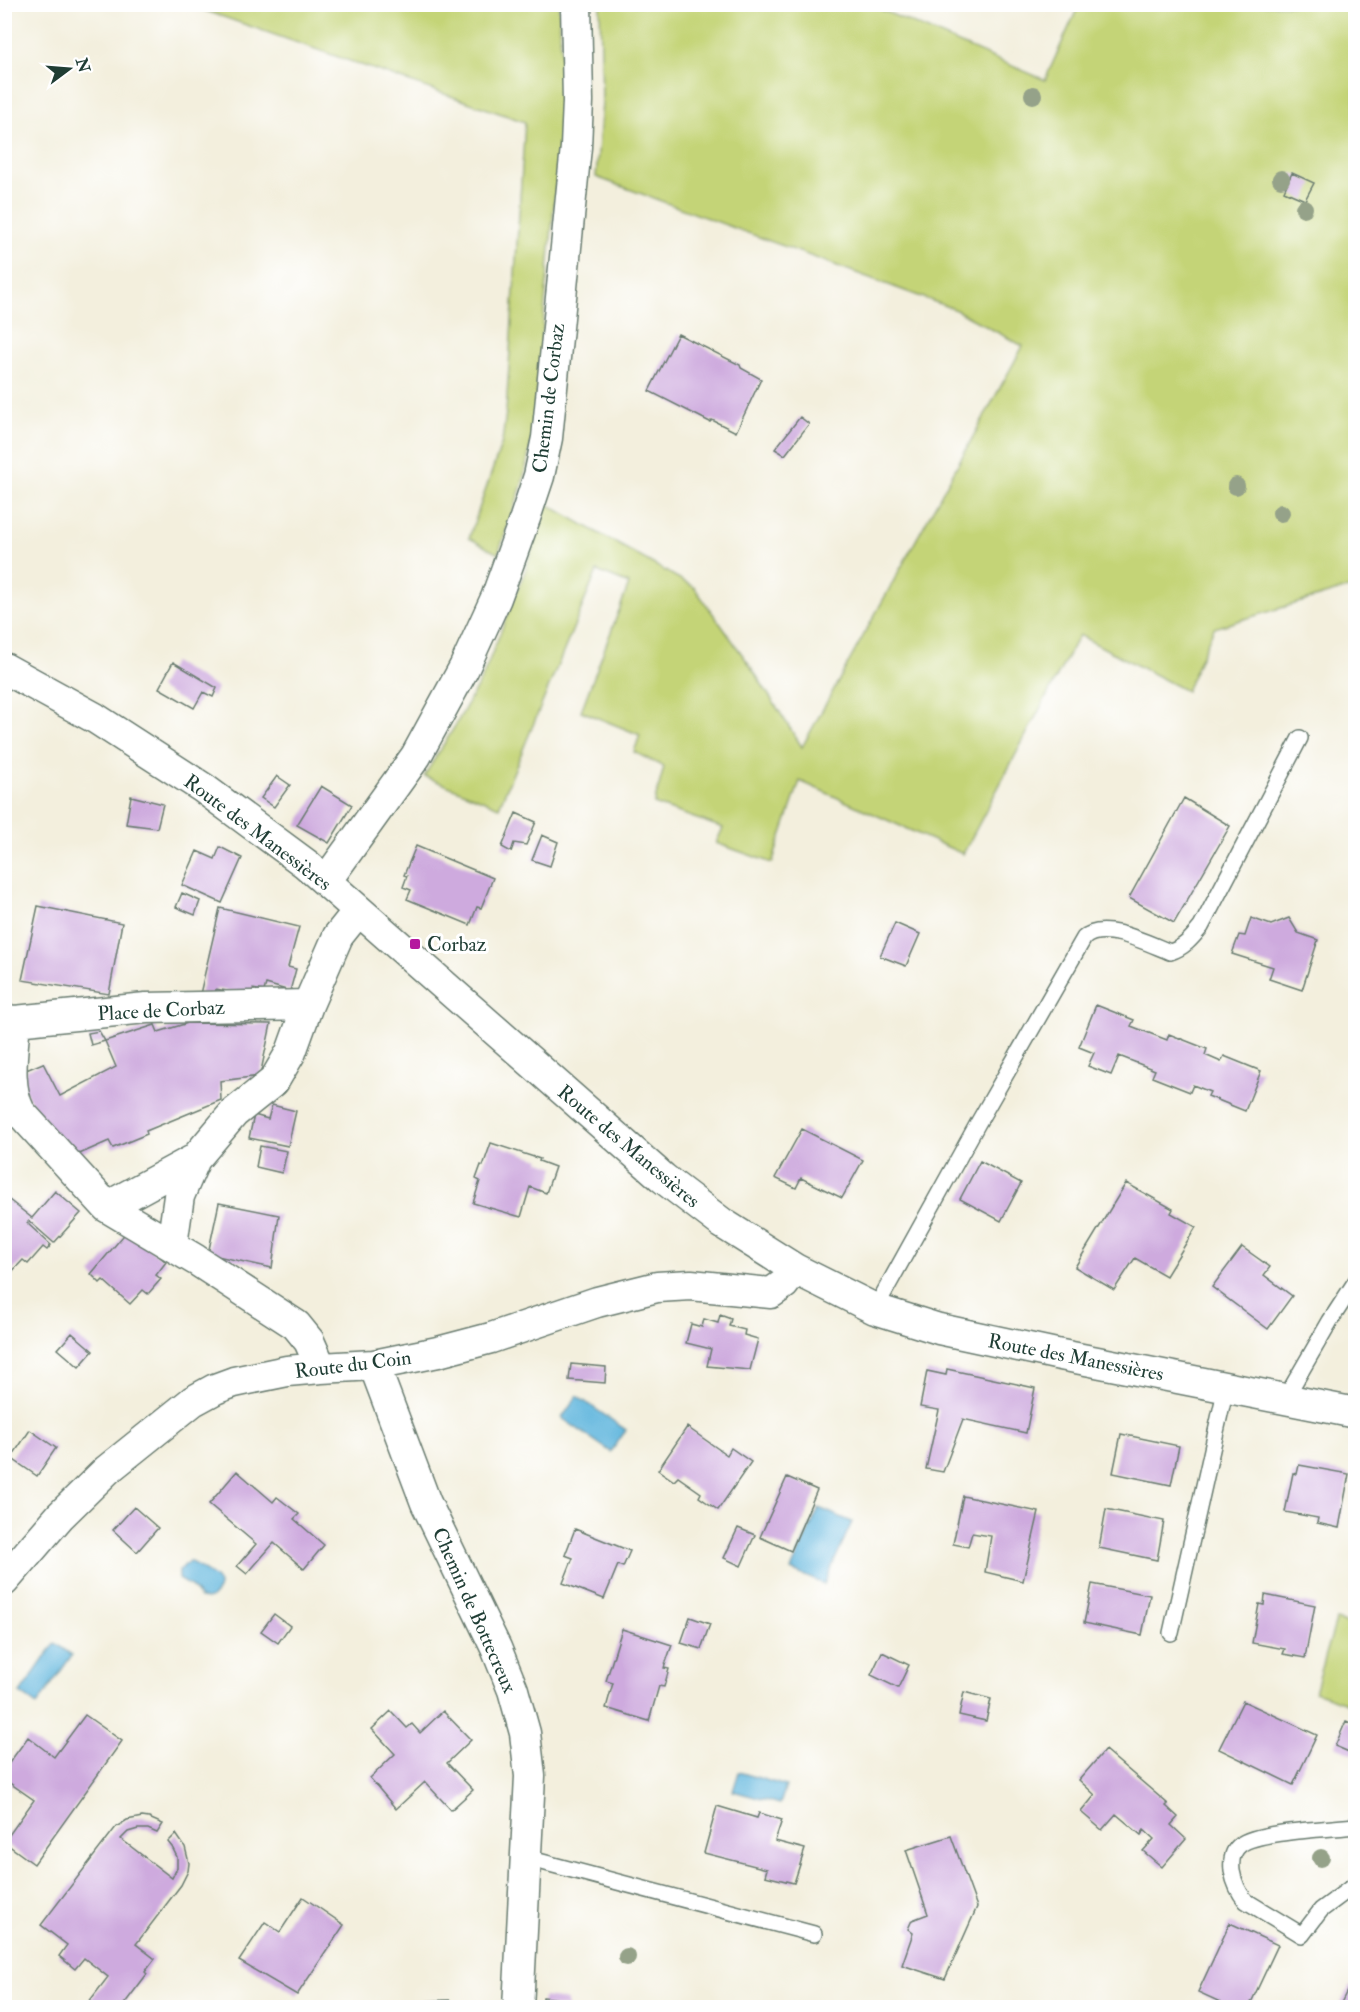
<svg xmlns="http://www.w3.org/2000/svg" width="1360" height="2012" viewBox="0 0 1360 2012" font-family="'IM FELL Double Pica',serif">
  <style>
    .green { fill: #c4d477; stroke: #728856; stroke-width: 1.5 }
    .water { fill: #61b6dd; stroke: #407a88; stroke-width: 1.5 }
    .building { fill: #ceaade }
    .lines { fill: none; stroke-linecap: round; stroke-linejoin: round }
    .service-casing { stroke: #697b6f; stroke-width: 18 }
    .minor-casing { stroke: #697b6f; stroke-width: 33 }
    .service { stroke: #fff; stroke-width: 15 }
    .minor { stroke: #fff; stroke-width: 30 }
    .tree { fill: #95a289 }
    .poi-dot { fill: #b5179e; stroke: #fff; stroke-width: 2 }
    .labels { text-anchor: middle; stroke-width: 6; stroke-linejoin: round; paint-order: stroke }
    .street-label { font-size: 20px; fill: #1f3d34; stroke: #fff }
    .poi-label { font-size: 20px; fill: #1f3d34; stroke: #fff; text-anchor: start }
  </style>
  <rect width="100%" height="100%" fill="#fff"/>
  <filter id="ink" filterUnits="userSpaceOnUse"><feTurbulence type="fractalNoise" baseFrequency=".0167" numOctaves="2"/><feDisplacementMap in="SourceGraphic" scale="12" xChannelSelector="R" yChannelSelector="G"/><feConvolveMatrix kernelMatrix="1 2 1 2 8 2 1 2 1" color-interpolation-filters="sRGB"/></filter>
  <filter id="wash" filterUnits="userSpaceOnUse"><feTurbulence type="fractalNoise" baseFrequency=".008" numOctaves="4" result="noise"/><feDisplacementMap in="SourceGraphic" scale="24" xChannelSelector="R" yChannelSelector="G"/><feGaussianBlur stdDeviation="1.35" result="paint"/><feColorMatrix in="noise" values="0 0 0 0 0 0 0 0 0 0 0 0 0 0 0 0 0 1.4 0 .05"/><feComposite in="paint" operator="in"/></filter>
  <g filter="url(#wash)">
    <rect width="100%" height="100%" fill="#f3efdd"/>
    <path class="green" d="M189 5H559L563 106 533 435 522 485 498 554 469 538 502 442 506 412 525 122Z
      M600 5H870L1045 80 1079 5H1355V586L1214 628 1186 691 1079 635 963 854 800 781 772 863 716 843 723 828 654 804 664 767 634 752 640 735 581 711 629 584 597 571 499 807 424 776 455 726 483 676 525 571 547 504 694 587 749 664 802 747 1023 346 954 309 596 177 602 103Z
      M1336 1620 1355 1626V1706L1315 1692Z"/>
    <path class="water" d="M577 1396 626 1430 611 1452 562 1418Z
      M819 1508 852 1522 824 1584 791 1570Z
      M189 1561 194 1563C199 1571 231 1578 214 1595 210 1600 205 1599 200 1598L191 1586 179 1579V1571Z
      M55 1643 72 1655 37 1705 20 1693Z
      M739 1772 786 1786 780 1804 733 1791Z"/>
    <g id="blocks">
      <path class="building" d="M1292 173 1314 183 1305 200 1284 191Z
        M678 334 740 365 741 368 761 379 736 432 712 420 710 422 649 391Z
        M800 417 809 424 785 455 775 449Z
        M173 662 217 688 213 697 203 692 194 708 159 688Z
        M277 776 290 785 274 807 261 798Z
        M321 786 352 805 329 843 297 825Z
        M131 796 163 804 157 828 126 824Z
        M1184 798 1230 826 1174 923 1129 898Z
        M516 813 536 822 526 845 514 843 511 852 502 847Z
        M542 835 558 842 550 866 532 860Z
        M416 846 493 878 481 908 477 907 470 925 407 899 411 890 403 887 407 876 404 875Z
        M220 847 242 858 222 903 182 885 197 851 215 859Z
        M182 893 200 901 195 915 176 907Z
        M38 906 122 923 109 994 22 980Z
        M220 908 299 927 288 967 296 969 290 991 266 984 264 991 253 989 252 995 216 989 215 995 200 994Z
        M1251 918 1271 925 1289 918 1298 933 1318 940 1302 990 1269 979 1273 967 1232 954 1239 935 1245 936Z
        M895 923 920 934 906 966 880 956Z
        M1096 1005 1134 1020 1131 1026 1167 1040 1169 1034 1207 1049 1205 1055 1221 1062 1224 1056 1261 1071 1245 1111 1208 1096 1210 1092 1193 1085 1190 1092 1152 1077 1155 1070 1119 1056 1111 1075 1088 1066 1094 1053 1079 1047Z
        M188 1023 271 1024 260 1076 220 1081 221 1100 146 1131 147 1134 113 1148 109 1141 68 1159 50 1135 21 1084 26 1070 43 1063 60 1096 116 1067 105 1041 155 1025 158 1032Z
        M99 1031 105 1041 91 1045 88 1033Z
        M272 1105 296 1111 288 1146 249 1138 254 1115 268 1119Z
        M802 1129 863 1160 842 1198 801 1178 796 1188 775 1178Z
        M491 1143 540 1159 539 1161 555 1167 546 1193 530 1187 521 1217 473 1203 480 1181 476 1179 481 1165 483 1166Z
        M260 1146 287 1151 282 1173 256 1167Z
        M980 1161 1021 1183 1001 1221 960 1199Z
        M1126 1183 1173 1209 1171 1213 1196 1227 1166 1276 1135 1258 1114 1290 1075 1267Z
        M55 1191 81 1213 54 1243 29 1221 27 1223 51 1245 47 1250 43 1247 28 1264 23 1260 4 1280V1196L32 1218Z
        M219 1203 279 1215 272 1268 208 1254Z
        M128 1230 166 1262 156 1275 161 1279 148 1294 143 1290 130 1304 103 1280 100 1283 91 1274Z
        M1242 1247 1270 1267 1264 1275 1292 1296 1268 1329 1212 1287Z
        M720 1315 731 1319 729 1326 745 1330 744 1335 758 1339 750 1370 707 1366 711 1349 686 1343 691 1324 702 1327 704 1319 718 1323Z
        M72 1333 93 1351 79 1367 58 1349Z
        M1354 1360H1356V1377L1351 1376Z
        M571 1364 606 1367 605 1383 569 1380Z
        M947 1369 1035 1388 1026 1433 963 1419 943 1472 926 1469 939 1410 920 1407 927 1371 946 1375Z
        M687 1427 727 1455 731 1448 751 1462 718 1510 699 1497 701 1493 678 1477 674 1481 658 1470Z
        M30 1430 56 1448 37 1476 11 1458Z
        M1121 1434 1179 1446 1171 1485 1113 1473Z
        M1299 1465 1349 1474 1339 1528 1317 1523 1318 1518 1285 1512 1293 1473 1297 1474Z
        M237 1471 273 1502 277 1497 299 1514 294 1519 324 1545 304 1569 274 1543 247 1574 237 1566 256 1544 209 1504Z
        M787 1477 817 1490 791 1551 760 1537Z
        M963 1496 1039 1512 1023 1581 985 1572 991 1536 972 1533 968 1547 953 1544Z
        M134 1507 158 1528 137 1552 113 1530Z
        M1106 1509 1164 1521 1157 1560 1099 1548Z
        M738 1528 755 1535 741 1566 724 1558Z
        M575 1529 630 1551 623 1567 618 1565 604 1599 563 1583 573 1558 565 1555Z
        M1092 1584 1150 1595 1142 1635 1084 1623Z
        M1265 1595 1315 1605 1305 1658 1283 1654 1285 1649 1252 1643 1259 1604 1264 1605Z
        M274 1614 290 1626 278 1643 261 1631Z
        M690 1617 710 1624 701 1649 681 1643Z
        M622 1629 672 1645 664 1668 669 1669 664 1687 659 1686 649 1721 606 1708 613 1683 606 1681Z
        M882 1652 909 1665 898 1688 871 1675Z
        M964 1692 991 1699 986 1721 959 1715Z
        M1243 1701 1317 1735 1293 1785 1219 1749Z
        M391 1711 407 1728 412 1724 420 1733 443 1711 471 1740 447 1763 473 1790 451 1810 425 1782 396 1809 370 1778 395 1754 372 1729Z
        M85 1715 122 1741 34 1864 4 1842 34 1800 4 1779V1770L28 1737 54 1757Z
        M1346 1721 1356 1725V1755L1335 1746Z
        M1105 1750 1168 1804 1166 1806 1178 1817 1171 1825 1186 1839 1162 1867 1143 1851 1154 1839 1144 1830 1141 1835 1116 1814 1102 1830 1081 1812 1095 1795 1079 1780Z
        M717 1806 757 1818 759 1813 782 1820 775 1841 805 1849 794 1883 765 1876 767 1869 704 1853Z
        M142 1817 149 1818 163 1824 157 1833 148 1829H138L128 1832 121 1839 172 1878 177 1868V1857L172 1847 168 1842 176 1834 185 1847 189 1863 188 1871 181 1885 136 1944 155 1959 145 1972 147 1974 122 2007H85L108 1977 84 1958 75 1969 59 1956 67 1945 41 1925 116 1827 127 1820Z
        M951 1836 977 1907 945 1979 902 1965 913 1933 908 1929 912 1920 928 1914 906 1850Z
        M303 1897 344 1925 297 1995 239 1961 265 1922 280 1932Z
        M1230 1923 1278 1945 1249 2007H1231L1198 1992Z
        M1350 1985 1356 1991V2007H1339Z
        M543 1997 567 2000V2007H542Z
        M450 2000 451 2007H418V2001Z"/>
    </g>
  </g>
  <g filter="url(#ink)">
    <use href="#blocks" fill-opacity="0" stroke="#697b6f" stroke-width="1.5"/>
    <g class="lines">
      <g class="service-casing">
        <path id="service" d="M875 1309 978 1123 1084 938C1103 920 1149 944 1170 952 1184 948 1192 938 1201 927L1300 738
          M1285 1399 1330 1321 1356 1281
          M1171 1633 1226 1387
          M1356 1826C1331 1829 1257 1831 1240 1845 1232 1851 1231 1862 1232 1871 1234 1882 1239 1893 1246 1901L1302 1935 1321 1910 1356 1884
          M527 1858 814 1934"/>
      </g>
      <g class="minor-casing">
        <path id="minor" d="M4 668 95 718 203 788 306 864 663 1178 722 1223 795 1269 875 1309 939 1329 1056 1354 1356 1413
          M326 881 416 756 464 668 496 598 525 518 539 476 547 438 576 147 578 101 576 4
          M4 1020 15 1021 146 1008 308 1005
          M15 1021C13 1051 6 1084 20 1112L107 1207 196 1260 296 1325 309 1341 321 1368
          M107 1207 195 1159
          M172 1245 179 1196 195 1159 234 1113 274 1081 291 1052 308 1005 338 936 358 911
          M374 1365 426 1503 496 1648 513 1690 525 1733 530 1776 518 2008
          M4 1581 60 1516 107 1470 193 1401 215 1389 234 1382 287 1371 321 1368 374 1365 438 1352 491 1338 597 1302 657 1287 691 1285 771 1293 784 1284 795 1269"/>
      </g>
      <use href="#service" class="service"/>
      <use href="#minor" class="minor"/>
    </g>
    <g class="tree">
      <circle cx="1033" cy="95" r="9"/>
      <circle cx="1281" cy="179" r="9"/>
      <circle cx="1304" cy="208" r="9"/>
      <circle cx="1236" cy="486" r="9"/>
      <circle cx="1281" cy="513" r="9"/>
      <circle cx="1321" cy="1858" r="9"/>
      <circle cx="627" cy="1957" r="9"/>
    </g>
  </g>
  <rect class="poi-dot" x="409" y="938" width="12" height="12" rx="3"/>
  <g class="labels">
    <g class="street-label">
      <text transform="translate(548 398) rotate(-83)" y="7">Chemin de Corbaz</text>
      <text transform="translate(258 832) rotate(37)" y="7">Route des Manessières</text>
      <text transform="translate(161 1010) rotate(-3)" y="7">Place de Corbaz</text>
      <text transform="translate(629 1146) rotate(40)" y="7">Route des Manessières</text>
      <text transform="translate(1076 1357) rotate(11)" y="7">Route des Manessières</text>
      <text transform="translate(353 1364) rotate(-7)" y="7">Route du Coin</text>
      <text transform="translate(475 1610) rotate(66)" y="7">Chemin de Bottecreux</text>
    </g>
    <g class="poi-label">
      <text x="427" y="951">Corbaz</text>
    </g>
  </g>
  <rect width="1360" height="2012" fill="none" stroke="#fff" stroke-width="24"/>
  <g transform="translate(69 69) rotate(74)" stroke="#ffffff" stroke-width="4.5" paint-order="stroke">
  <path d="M0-4.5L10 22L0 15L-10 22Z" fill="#1f3d34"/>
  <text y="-9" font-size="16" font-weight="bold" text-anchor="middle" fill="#1f3d34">N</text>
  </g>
</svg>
